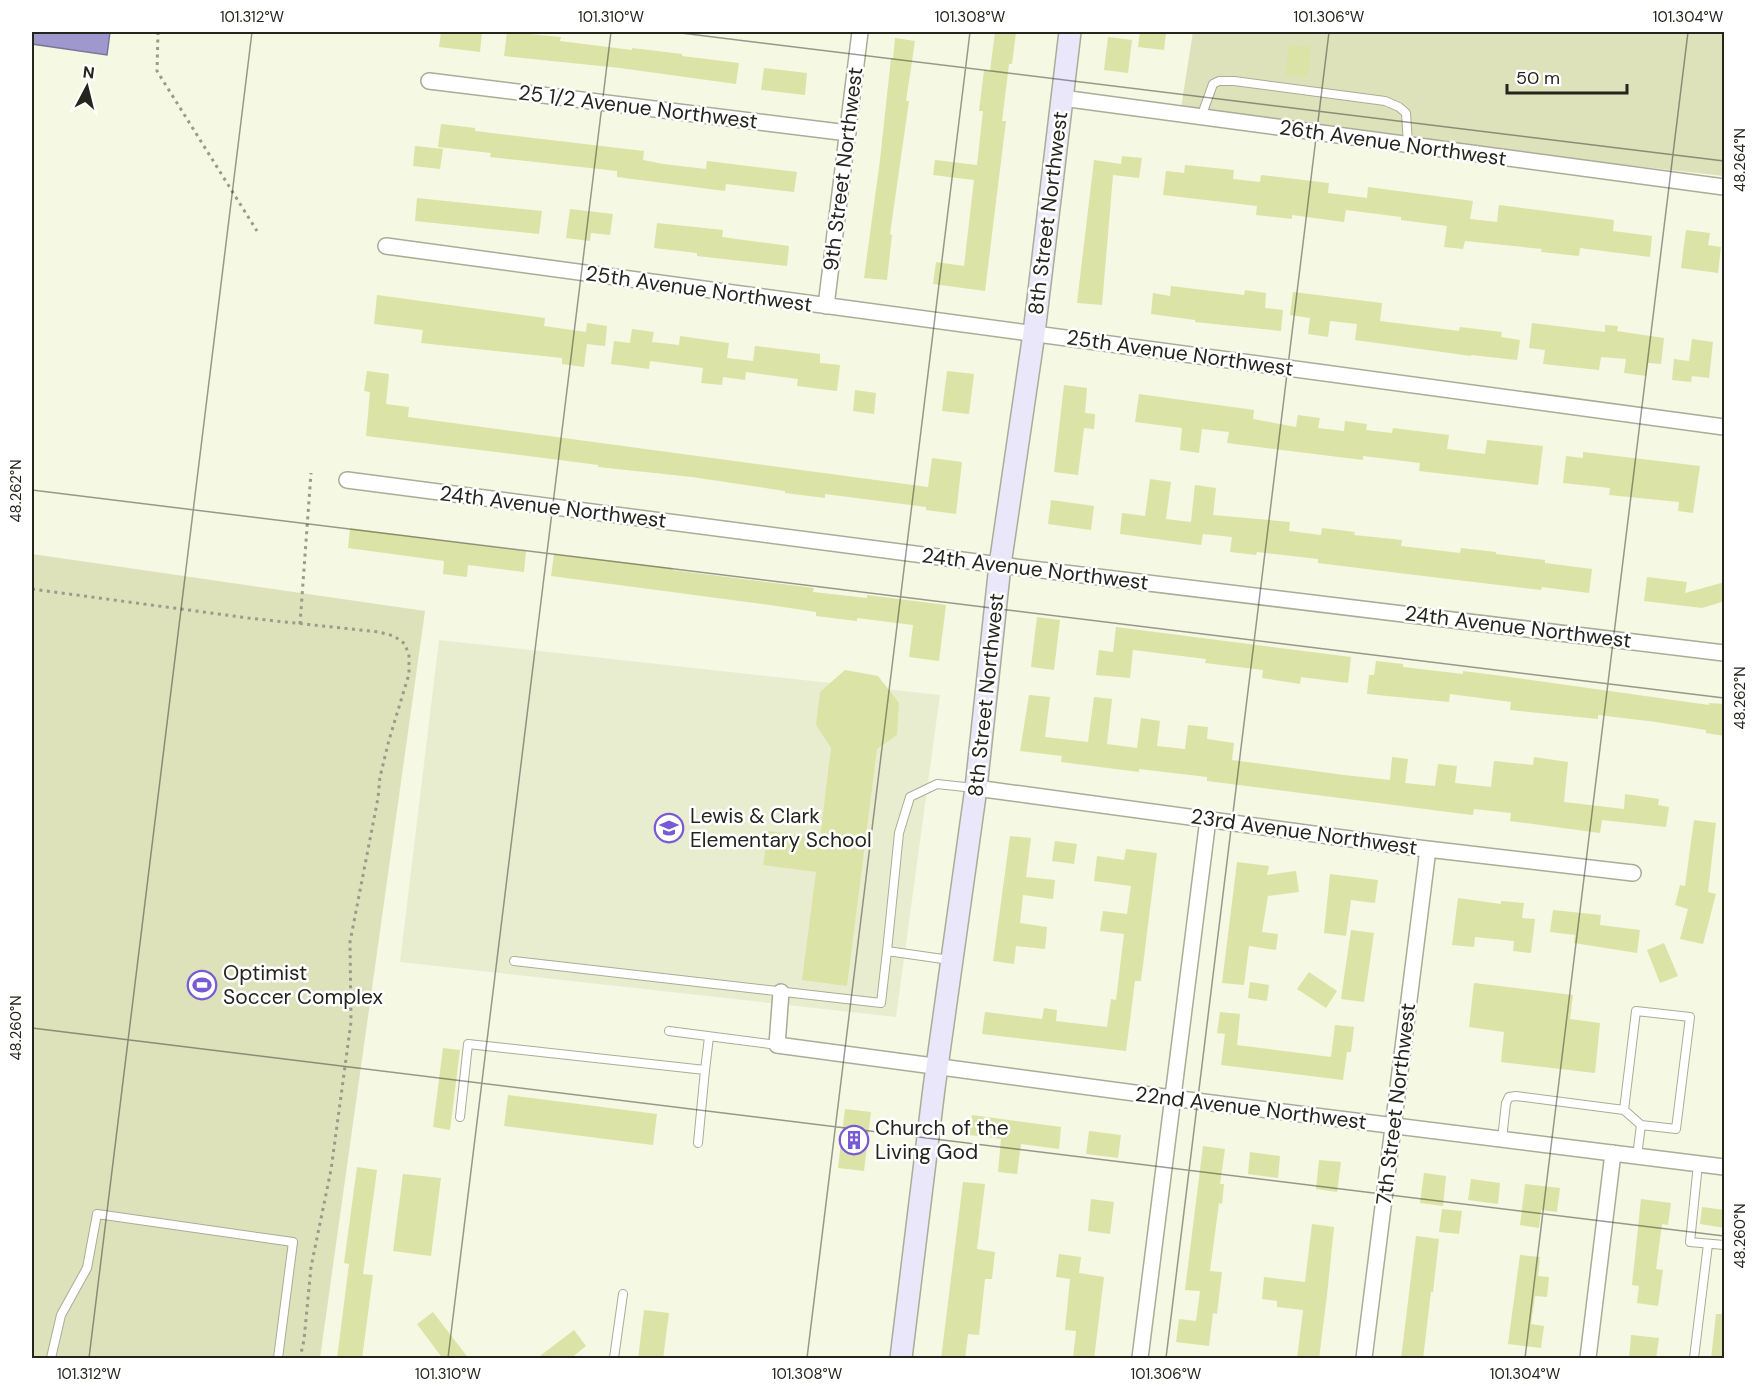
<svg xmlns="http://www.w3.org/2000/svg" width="1756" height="1390" viewBox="0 0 1756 1390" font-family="'DM Sans',sans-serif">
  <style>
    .built { fill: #e9edd0 }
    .green { fill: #dde2bb }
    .water { fill: #9f98cf; stroke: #7a769a; stroke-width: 1.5 }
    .building { fill: #dce3a6 }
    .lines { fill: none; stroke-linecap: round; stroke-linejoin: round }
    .lane-casing { stroke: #aaac98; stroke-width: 10 }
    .street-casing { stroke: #aaac98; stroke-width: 18 }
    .secondary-casing { stroke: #aaac98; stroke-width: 24 }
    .path { stroke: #999b8b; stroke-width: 3; stroke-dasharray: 3 4.5; stroke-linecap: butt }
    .lane { stroke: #fff; stroke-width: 8 }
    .street { stroke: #fff; stroke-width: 15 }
    .secondary { stroke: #eae7fb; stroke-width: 21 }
    .ticks { fill: none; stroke: #24251d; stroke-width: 1.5; stroke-opacity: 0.45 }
    .labels { text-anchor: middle; stroke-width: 5; stroke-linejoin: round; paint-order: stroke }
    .street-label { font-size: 21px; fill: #24251d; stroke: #fff }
    .poi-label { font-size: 21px; fill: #24251d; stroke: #fff; text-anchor: start }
    .neatline { fill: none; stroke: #24251d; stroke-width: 2 }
    .ticks-label { font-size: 15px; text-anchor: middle; fill: #24251d }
  </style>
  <rect width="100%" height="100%" fill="#f5f8e2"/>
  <path class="built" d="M439 640 940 695 896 1017 400 962Z"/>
  <path class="green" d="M1193 32H1724V176L1180 114Z
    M32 554 425 611 320 1358H32Z"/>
  <path class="water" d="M32 32H110L107 55 32 44Z"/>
  <path class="building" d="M441 32H482L480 52 439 47Z
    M507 32 561 37 560 41 632 50V48L682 54V56L739 63 736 84 620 68 504 56Z
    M995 32H1016L1012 64H1009L1002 121H1006L985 291 933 284 936 262 964 266 974 180 933 175 935 160 977 165 983 111H979L984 70 990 71Z
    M1140 32H1166L1164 50 1138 47Z
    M1108 37 1132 40 1128 73 1104 70Z
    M895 38 915 41 906 101H909L890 234 892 235 887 280 864 278 880 160 891 58H893Z
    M1289 44 1311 47 1308 78 1285 75Z
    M764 68 807 73 805 95 761 90Z
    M441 124 475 128V131L644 151 643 160 663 164 706 169 707 161 797 172 794 192 726 184 725 191 617 177V171L490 157 491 153 438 147Z
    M415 146 443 149 440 169 413 166Z
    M1122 156 1142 158 1139 178 1113 175 1102 305 1077 303 1094 160 1121 164Z
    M1185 165 1234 170 1233 179 1260 182 1261 175 1329 183 1328 193 1367 198 1368 187 1473 201 1470 219 1497 222 1499 205 1614 220 1613 231 1652 236 1650 257 1580 248 1579 256 1541 252 1542 249 1465 241 1463 249 1444 247 1447 226 1401 220V217L1346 210 1344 222 1292 215V219L1256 215 1257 206 1163 195 1166 171 1184 173Z
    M417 198 542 211 539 234 415 221Z
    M570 209 613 214 610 235 591 233 590 241 566 238Z
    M657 223 723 230 722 237 789 246 787 266 697 256V253L654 248Z
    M1686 230 1710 233 1708 245 1721 247 1718 273 1681 268Z
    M1171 286 1244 295 1245 290 1266 293 1265 308 1283 310 1281 331 1195 322V320L1151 314 1153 293 1170 296Z
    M1293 292 1382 303 1380 321 1459 331 1460 327 1502 332 1501 337 1520 340 1517 360 1471 355V356L1355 340 1357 324 1330 321 1328 337 1308 334 1310 318 1290 315Z
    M377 295 545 318 544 326 586 332 587 323 607 326 605 346 587 344 584 367 562 364V358L421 343 423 330 374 324Z
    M1532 323 1605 332V325L1618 326 1617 331 1664 338 1661 364 1648 363 1646 376 1624 373 1626 359 1601 357 1599 370 1543 364 1545 350 1529 348Z
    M632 329 654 332 652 342 679 345 680 336 729 343 727 358 753 361 755 346 820 354V363L840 365 837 391 797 386 798 379 746 372 745 380 723 377 722 385 701 383 703 368 650 361 649 369 611 364 614 341 630 343Z
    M1692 339 1713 342 1709 378 1692 376 1691 382 1672 380 1674 359 1689 361Z
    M367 371 389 374 386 404 409 407 408 417 928 487 932 458 962 462 956 514 926 510V507L825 494V498L785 493V491L692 477 598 467V465L552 459 366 436 370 392 364 391Z
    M947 371 974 374 969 414 942 411Z
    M1064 385 1087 388 1085 413 1095 414 1094 429 1084 428 1078 475 1054 472Z
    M855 390 876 393 874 414 853 411Z
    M1139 394 1254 410 1253 419 1296 427 1298 415 1320 418 1318 428 1344 431 1345 421 1367 424 1366 430 1392 433 1393 428 1449 435 1447 449 1485 454 1487 440 1543 446 1538 485 1419 471 1420 463 1363 456V460L1227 443 1229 432 1202 429 1199 453 1180 450 1182 428 1135 422Z
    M1583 452 1700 466 1693 513 1678 511 1679 502 1609 495 1610 488 1563 483 1566 456 1583 458Z
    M1150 479 1171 482 1166 519 1191 522 1195 485 1216 488 1213 515 1290 522 1289 531 1321 535 1322 528 1355 532 1354 535 1402 540 1401 546 1460 553 1461 548 1496 552V554L1545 560V563L1592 569 1589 593 1542 587 1541 590 1407 574 1318 563V559L1257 552 1256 555 1230 552 1232 537 1203 534 1201 545 1120 534 1122 513 1145 516Z
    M1051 500 1094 506 1091 530 1048 524Z
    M350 528 526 551 524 572 468 565 467 577 443 574 444 561 348 548Z
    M554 554 673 568 672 570 814 588 813 592 867 598V595L946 605 939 661 909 657 913 625 857 618V621L816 616V612L770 605 551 576Z
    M1647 577 1687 582 1685 593 1725 582V601L1702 608 1644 601Z
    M1037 617 1060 620 1054 670 1031 667Z
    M1116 627 1351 657 1348 683 1301 677 1300 684 1262 678 1263 670 1205 663 1206 659 1133 650 1130 678 1096 675 1099 650 1113 652Z
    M1376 661 1403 664V667L1463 674V671L1502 676 1709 705V703L1725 704V736L1706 733V730L1656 722 1598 715V719L1510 710 1511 702 1450 694 1449 702 1367 694 1369 675H1374Z
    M845 670 878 676 899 703 897 735 877 749 847 986 802 980 816 872 763 865 768 831 820 838 831 748 816 725 820 692Z
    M1029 695 1050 697 1045 737 1088 742 1094 697 1112 699 1107 744 1137 748 1141 718 1160 721 1157 746 1185 749 1188 725 1208 727 1207 739 1234 743 1232 760 1344 775 1390 780 1392 757 1408 759 1405 783 1435 786 1438 764 1457 766 1455 783 1491 787 1494 761 1533 765 1534 757 1568 762 1564 802 1624 809 1625 794 1659 799 1658 805 1669 807 1666 827 1602 820 1600 833 1510 821 1511 813 1474 809 1473 815 1456 813 1207 781V777L1139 769V772L1061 762 1062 756 1020 751Z
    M1694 820 1716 823 1708 892 1716 894 1703 944 1680 939 1688 909 1675 905 1680 885 1685 886Z
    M1010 836 1031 838 1026 877 1055 880 1053 899 1023 895 1020 923 1047 927 1045 949 1016 946 1014 964 993 961Z
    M1055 841 1077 844 1074 864 1052 861Z
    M1126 849 1157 853 1141 981H1135L1126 1051 982 1034 985 1012 1042 1019 1044 1008 1057 1010 1056 1021 1107 1027 1111 999 1116 1000 1124 934 1100 931 1103 911 1127 914 1131 886 1094 881 1097 856 1124 860Z
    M1237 862 1269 866 1267 875 1296 871 1299 892 1268 896 1262 932 1278 934 1276 950 1249 946 1244 985 1222 983Z
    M1330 874 1378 880 1375 903 1351 900 1346 936 1324 933Z
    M1458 898 1501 904V901L1524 903 1522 918 1535 919 1531 953 1513 951 1514 941 1475 937 1474 947 1452 945Z
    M1553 910 1601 915 1600 925 1640 930 1637 953 1574 943 1575 935 1550 932Z
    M1351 930 1374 933 1364 1002 1341 999Z
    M1664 943 1678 976 1660 983 1647 950Z
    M1309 972 1337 991 1326 1008 1297 989Z
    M1250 982 1269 985 1267 1001 1248 998Z
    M1474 983 1573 995 1570 1019 1600 1023 1595 1073 1501 1062 1504 1032 1469 1027Z
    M1220 1012 1240 1014 1237 1045 1331 1057 1335 1025 1354 1027 1351 1052H1347L1343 1080 1221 1065 1225 1034 1217 1033Z
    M443 1048 460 1050 450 1130 433 1127Z
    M508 1095 657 1114 653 1145 504 1126Z
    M845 1109 871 1112 864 1171 838 1168Z
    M972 1115 1061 1127 1059 1149 1021 1144 1017 1174 998 1172 1001 1139 969 1135Z
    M1089 1131 1121 1135 1118 1158 1086 1154Z
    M1203 1146 1225 1149 1220 1184H1224L1222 1204 1219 1203 1210 1271 1222 1272 1217 1314 1213 1313 1209 1346 1176 1342 1179 1319 1196 1321 1200 1291 1185 1290Z
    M1250 1152 1280 1156 1278 1178 1248 1174Z
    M1319 1160 1341 1162 1337 1192 1316 1189Z
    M357 1167 377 1170 363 1274 373 1275 362 1359H337L349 1264 344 1263Z
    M1424 1173 1446 1176 1443 1206 1420 1203Z
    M403 1174 441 1178 431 1256 393 1251Z
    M1471 1179 1500 1183 1498 1204 1468 1200Z
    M963 1182 985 1184 977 1249 995 1252 992 1279H985L979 1335 968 1334 965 1359H941Z
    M1525 1184 1560 1188 1557 1212 1541 1210 1539 1228 1520 1225Z
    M1091 1199 1114 1202 1110 1234 1088 1231Z
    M1641 1199 1671 1203 1668 1225 1662 1224 1656 1269 1663 1270 1658 1306 1637 1303 1639 1286 1632 1285Z
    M1702 1207 1725 1210V1228L1700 1224Z
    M1442 1209 1462 1211 1459 1234 1439 1232Z
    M1312 1224 1334 1227 1327 1295 1319 1359H1297L1303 1310 1277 1307V1301L1262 1299 1264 1277 1305 1282Z
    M1416 1236 1439 1239 1433 1292H1431L1423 1359H1401Z
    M1059 1254 1081 1257 1079 1273 1104 1277 1094 1359H1073L1076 1331 1065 1330 1070 1279 1056 1277Z
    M1520 1255 1540 1257 1538 1276 1549 1277 1547 1297 1535 1296 1531 1324 1544 1326 1541 1348 1508 1344Z
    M644 1310 669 1313 663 1359H638Z
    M433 1312 469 1359H443L417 1324Z
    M1716 1314H1725V1359H1711Z
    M574 1330 586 1346 570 1359H536Z
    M1631 1335 1659 1338 1656 1359H1629Z"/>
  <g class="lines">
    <g class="lane-casing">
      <path id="lane" d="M1201 117 1213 84 1219 81H1234L1385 101 1399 107 1406 113 1408 145
        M950 960 887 951 899 833 910 797 937 784 974 788
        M514 961 881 1003 887 951
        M669 1031 777 1045
        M460 1117 468 1044 705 1070 709 1037
        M1502 1139 1506 1103 1509 1097 1516 1096 1624 1110 1641 1125 1676 1129 1690 1017 1636 1011 1624 1110
        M698 1143 705 1070
        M1637 1156 1641 1125
        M1698 1164 1690 1242 1724 1245
        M51 1358 61 1315 87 1268 97 1214 293 1242 278 1358
        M614 1358 623 1294
        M1694 1358 1708 1244"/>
    </g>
    <g class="street-casing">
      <path id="street" d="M429 81 848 133
        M1062 98 1724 187
        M386 246 1724 427
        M826 306 860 32
        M347 480 1000 565 1724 653
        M976 788 1410 847 1633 873
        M781 992 777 1045 1172 1098 1724 1167
        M1140 1358 1208 819
        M1364 1358 1428 849
        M1588 1358 1613 1153"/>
    </g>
    <g class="secondary-casing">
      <path id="secondary" d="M901 1358 934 1088 976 788 1000 565 1034 333 1070 32"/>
    </g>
    <path class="path" d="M158 32 157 71 257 231
      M32 589 248 618 379 632 394 636 405 644 409 656V674L389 740 380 777 378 798 350 942 351 1022 331 1170 311 1267 304 1340 300 1358
      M300 624 311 473"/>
    <use href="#lane" class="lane"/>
    <use href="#street" class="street"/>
    <use href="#secondary" class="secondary"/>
  </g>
  <path class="ticks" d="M673 32 1724 161M32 490 1724 698M32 1028 1724 1236M89 1358 252 32M448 1358 611 32M807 1358 970 32M1166 1358 1329 32M1525 1358 1688 32"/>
  <defs>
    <g id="school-ring" transform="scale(1.5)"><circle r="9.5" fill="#fff" stroke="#785ad5" stroke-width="1.5"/><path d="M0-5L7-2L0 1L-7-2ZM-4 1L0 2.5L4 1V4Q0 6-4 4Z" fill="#785ad5"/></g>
    <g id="stadium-ring" transform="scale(1.5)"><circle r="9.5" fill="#fff" stroke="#785ad5" stroke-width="1.5"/><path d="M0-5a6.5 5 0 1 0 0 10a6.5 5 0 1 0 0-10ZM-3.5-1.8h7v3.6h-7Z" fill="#785ad5"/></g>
    <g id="building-ring" transform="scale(1.5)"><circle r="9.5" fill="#fff" stroke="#785ad5" stroke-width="1.5"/><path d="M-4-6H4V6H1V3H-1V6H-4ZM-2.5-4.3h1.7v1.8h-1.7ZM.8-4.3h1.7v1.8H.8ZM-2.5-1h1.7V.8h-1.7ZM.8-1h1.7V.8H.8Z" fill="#785ad5"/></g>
  </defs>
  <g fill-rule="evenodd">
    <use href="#school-ring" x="669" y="828"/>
    <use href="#stadium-ring" x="202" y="985"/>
    <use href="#building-ring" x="854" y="1140"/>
  </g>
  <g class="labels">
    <g class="street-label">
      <text transform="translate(638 107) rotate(7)" y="7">25 1/2 Avenue Northwest</text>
      <text transform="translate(1393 143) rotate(8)" y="7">26th Avenue Northwest</text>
      <text transform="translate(843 169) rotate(-83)" y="7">9th Street Northwest</text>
      <text transform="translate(1048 213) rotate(-83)" y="7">8th Street Northwest</text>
      <text transform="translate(699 289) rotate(8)" y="7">25th Avenue Northwest</text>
      <text transform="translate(1180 353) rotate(8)" y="7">25th Avenue Northwest</text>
      <text transform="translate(553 507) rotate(7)" y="7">24th Avenue Northwest</text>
      <text transform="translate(1035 569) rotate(7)" y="7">24th Avenue Northwest</text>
      <text transform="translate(1518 627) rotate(7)" y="7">24th Avenue Northwest</text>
      <text transform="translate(986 695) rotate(-84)" y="7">8th Street Northwest</text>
      <text transform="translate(1304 832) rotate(8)" y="7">23rd Avenue Northwest</text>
      <text transform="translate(1396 1104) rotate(-83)" y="7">7th Street Northwest</text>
      <text transform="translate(1251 1108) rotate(7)" y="7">22nd Avenue Northwest</text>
    </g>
    <g class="poi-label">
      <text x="690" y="823">Lewis &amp; Clark<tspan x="690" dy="24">Elementary School</tspan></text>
      <text x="223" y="980">Optimist<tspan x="223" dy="24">Soccer Complex</tspan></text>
      <text x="875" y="1135">Church of the<tspan x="875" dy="24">Living God</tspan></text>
    </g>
  </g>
  <rect width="1756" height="1390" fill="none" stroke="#ffffff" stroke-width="66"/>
  <g transform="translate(87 87) rotate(7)" stroke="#ffffff" stroke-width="4.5" paint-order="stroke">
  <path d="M0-4.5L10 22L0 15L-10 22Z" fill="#24251d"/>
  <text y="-9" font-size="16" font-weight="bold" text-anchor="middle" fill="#24251d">N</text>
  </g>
  <path d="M1507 84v9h120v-9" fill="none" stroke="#24251d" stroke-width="3"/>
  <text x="1516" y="84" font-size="18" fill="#24251d" stroke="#ffffff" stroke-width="4.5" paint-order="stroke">50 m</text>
  <rect x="33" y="33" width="1690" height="1324" class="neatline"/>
  <g class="ticks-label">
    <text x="252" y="22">101.312°W</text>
    <text x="611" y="22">101.310°W</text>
    <text x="970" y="22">101.308°W</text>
    <text x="1329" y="22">101.306°W</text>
    <text x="1688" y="22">101.304°W</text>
    <text transform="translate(1740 160) rotate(-90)" y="5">48.264°N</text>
    <text transform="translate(16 491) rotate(-90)" y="5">48.262°N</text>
    <text transform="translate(1740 698) rotate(-90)" y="5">48.262°N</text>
    <text transform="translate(16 1028) rotate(-90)" y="5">48.260°N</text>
    <text transform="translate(1740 1236) rotate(-90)" y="5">48.260°N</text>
    <text x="89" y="1379">101.312°W</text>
    <text x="448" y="1379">101.310°W</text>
    <text x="807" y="1379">101.308°W</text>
    <text x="1166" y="1379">101.306°W</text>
    <text x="1525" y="1379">101.304°W</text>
  </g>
</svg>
